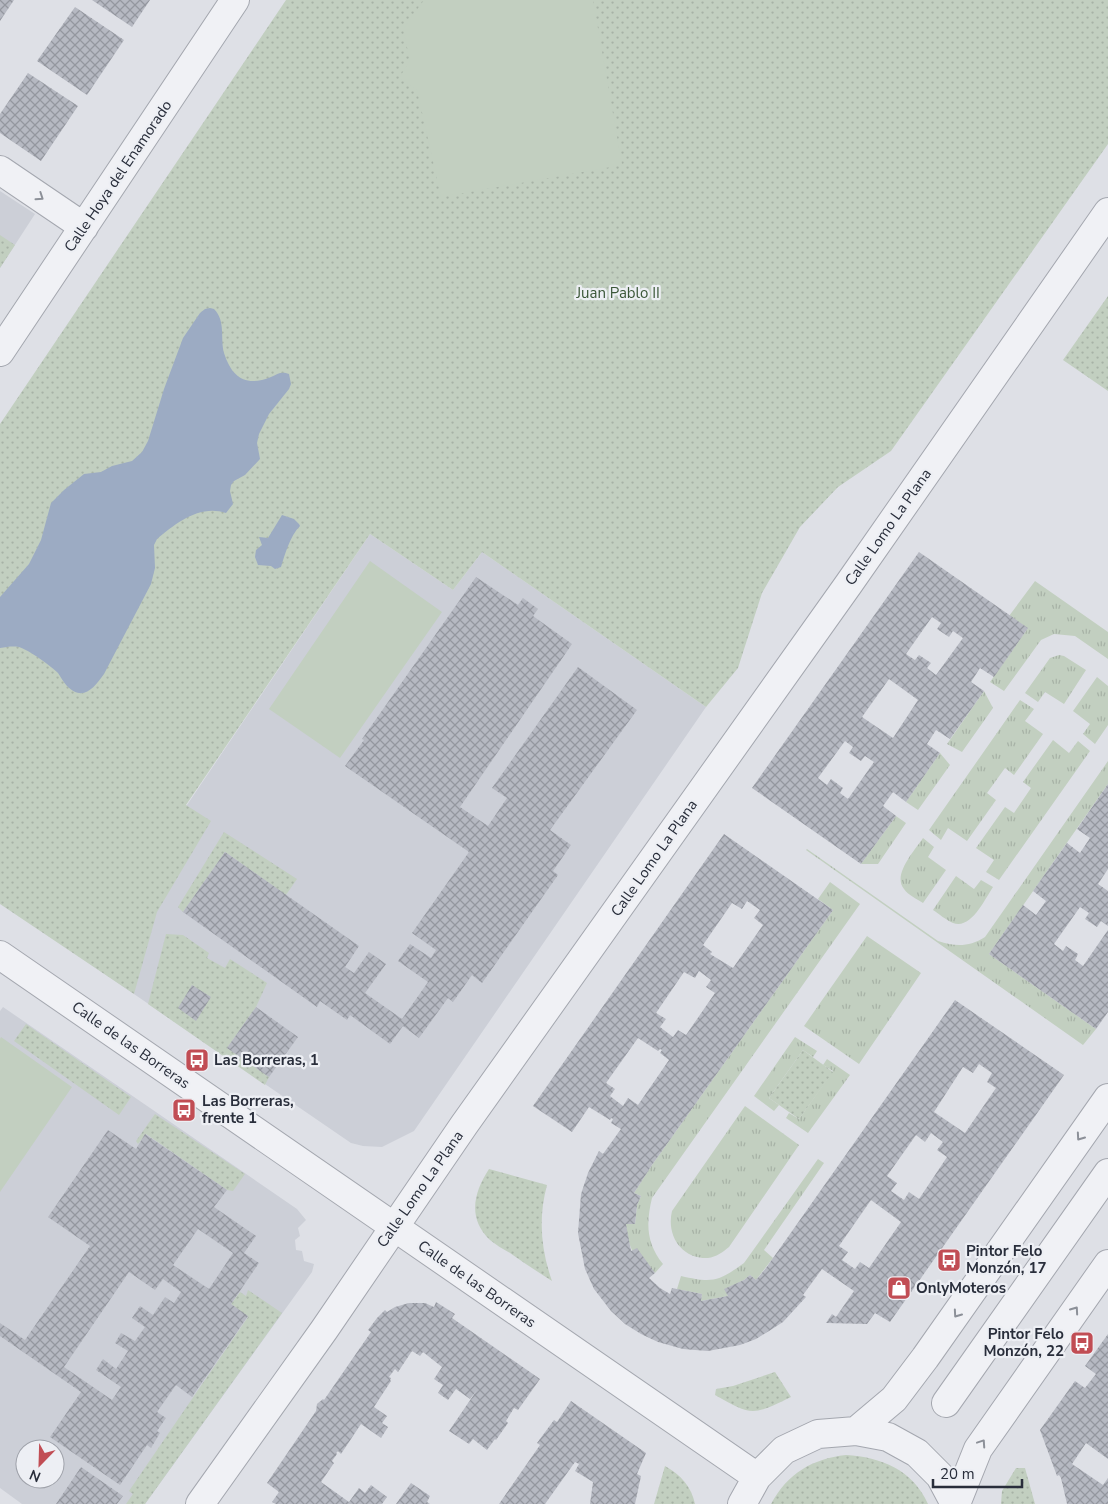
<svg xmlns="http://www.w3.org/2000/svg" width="1108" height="1504" viewBox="0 0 1108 1504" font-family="'Nunito Sans',sans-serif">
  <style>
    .built { fill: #cccfd7; fill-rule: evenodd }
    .grass { fill: url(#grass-tufts) }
    .park { fill: url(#park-dots) }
    .pitch { fill: #c2cfc0 }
    .water { fill: #9cabc3 }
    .building { fill: url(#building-cross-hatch); fill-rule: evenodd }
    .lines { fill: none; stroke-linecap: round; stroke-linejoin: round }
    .minor-casing { stroke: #a4a7af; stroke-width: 30 }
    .minor { stroke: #f0f1f5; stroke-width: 28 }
    .oneway { stroke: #8c9098 }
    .labels { text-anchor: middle; stroke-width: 4.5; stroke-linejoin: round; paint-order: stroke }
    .street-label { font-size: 15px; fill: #292e3b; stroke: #edeff4 }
    .park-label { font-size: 15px; fill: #3a5637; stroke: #edeff4 }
    .poi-label { font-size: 15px; font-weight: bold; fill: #292e3b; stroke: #edeff4; text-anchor: start }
  </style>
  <defs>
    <pattern id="grass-tufts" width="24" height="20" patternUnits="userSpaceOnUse" patternTransform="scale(1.25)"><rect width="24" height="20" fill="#c2cfc0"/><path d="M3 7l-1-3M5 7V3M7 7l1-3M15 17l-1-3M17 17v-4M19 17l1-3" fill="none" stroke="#a7b2a6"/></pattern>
    <pattern id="park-dots" width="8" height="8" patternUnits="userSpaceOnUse" patternTransform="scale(1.25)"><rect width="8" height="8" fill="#c2cfc0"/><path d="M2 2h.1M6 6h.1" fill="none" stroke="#a7b2a6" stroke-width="1.8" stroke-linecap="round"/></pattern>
    <pattern id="building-cross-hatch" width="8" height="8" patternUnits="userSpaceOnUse" patternTransform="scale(1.25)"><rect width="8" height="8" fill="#b6b9c2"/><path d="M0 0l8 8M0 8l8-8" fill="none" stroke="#94979f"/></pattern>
  </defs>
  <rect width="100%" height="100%" fill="#dee0e6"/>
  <path class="built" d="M0 191 35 214 0 268Z
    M370 534 453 590 482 552 706 707 414 1131 382 1147 363 1146 351 1143 83 959Z
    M3 1007 297 1209 306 1220 298 1228 300 1236 295 1240 296 1250 302 1251 304 1261 314 1264 312 1272 145 1504H22L0 1488V1011ZM25 1449H55V1479H25Z"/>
  <path class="grass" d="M1035 581 1108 632V659L1075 636 1054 634 1041 640 1004 691 990 682 1028 628 1009 616Z
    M1059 655 1064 656 1086 670 1064 704 1045 692 1038 702 1025 693 1050 658Z
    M1097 677 1108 686V725L1095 744 1083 734 1090 724 1073 711Z
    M984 691 993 708 962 752 947 744Z
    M1020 700 1034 709 1025 721 1043 734 1014 775 1005 768 987 793 996 800 967 841 948 828 941 840 929 830Z
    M1053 740 1069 753 1078 741 1090 751 999 880 986 872 994 860 976 848 1005 807 1014 813 1031 788 1023 782Z
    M940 753 950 765 918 810 906 802Z
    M1108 761V784L989 954 1096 1029 1083 1045 806 850 807 849 938 941C956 947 969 947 985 937Z
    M896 816 906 823 878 864H861Z
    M923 838 934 847 928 857 946 870 923 903C917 899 908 895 904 889 892 875 915 850 923 838Z
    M956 876 974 889 981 880 993 887C985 899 971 930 953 923 946 920 939 914 933 910Z
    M830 882 860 904 652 1198C646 1223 646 1243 663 1264L655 1273C634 1254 629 1254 626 1224H635L637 1205 641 1196 634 1193 652 1165 833 910 818 899Z
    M867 936 921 973 859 1064 804 1026Z
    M795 1037 817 1051 813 1057 803 1050 769 1098 779 1105 774 1111 754 1096Z
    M827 1059 850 1075 808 1133 786 1118 789 1113 799 1119 833 1071 823 1065Z
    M745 1106 799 1145 729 1247C723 1252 716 1257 708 1258 682 1259 666 1236 672 1211Z
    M818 1159 824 1163 764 1250 773 1258 756 1280 750 1275 744 1280 725 1289 728 1296 701 1301 702 1294 677 1289 681 1276C712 1283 718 1282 744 1263Z"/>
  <path class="park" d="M286 0H1108V144L891 451 838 487 800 527 762 593 738 668 706 707 482 552 453 590 370 534 186 805 211 821 157 912 134 994 0 904V424Z
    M0 235 15 245 0 268Z
    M1108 296V391L1063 360Z
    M224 832 297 879 286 895 225 852 183 912 178 907Z
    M166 934 183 935 209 953 207 958 225 968 230 959 267 983 256 1007 227 1048 269 1077 265 1085 148 1004Z
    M26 1024 131 1097 119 1115 14 1041Z
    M803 1050 833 1072 799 1119 769 1098Z
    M155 1114 245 1174 233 1191 227 1190 146 1134 138 1144 136 1141Z
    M489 1169 547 1185C538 1218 541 1250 552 1281 538 1272 524 1263 510 1253 503 1249 496 1245 490 1240 467 1218 474 1192 489 1169Z
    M248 1290 282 1313 145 1504H126L133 1494 129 1491 248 1317 231 1304 240 1292 246 1296Z
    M775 1372 791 1397C752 1416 752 1416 715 1395L716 1389 733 1386Z
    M846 1455C881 1457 913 1470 928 1504H771C788 1473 812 1459 846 1455Z
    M665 1466C681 1475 691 1486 695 1504H654Z
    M1016 1468H1025L1035 1504H1001L1002 1491Z"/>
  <path class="pitch" d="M424 0H593L622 165 441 197 417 90 399 78 410 61 403 29Z
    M370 561 442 612 340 758 269 709Z
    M1 1037 72 1087 0 1192V1039Z"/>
  <path class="water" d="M210 308 214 309C226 321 220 338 224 353 232 378 246 387 271 377 278 374 281 371 289 374L291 384 289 389 269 414 259 434 257 443 260 459 245 475 234 481 231 485 230 491 233 504 226 513C200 504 176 523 157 539L154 545 155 568 151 584 104 674C94 688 83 702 67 686 63 682 61 677 58 673 51 666 29 650 19 647 12 646 7 647 0 648V597L29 564 41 540 51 503 64 490 84 474 101 472 112 466 132 461 142 452 148 441 164 389 183 338 200 313 205 309Z
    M282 515 294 519 299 524 300 526C290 536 285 554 281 567L275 569 271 566 258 565 255 557 256 550 262 545 259 537 268 538Z"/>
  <path class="building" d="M0 0H14L0 21Z
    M92 0H150L132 27Z
    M75 7 124 40 87 95 37 61Z
    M28 73 78 106 41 161 0 133V114Z
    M919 552 1028 628 994 677 980 668 971 682 984 691 950 739 936 730 927 744 940 753 906 802 893 792 883 806 896 816 861 864 752 788ZM932 617 941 623 937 629 949 637 953 631 963 638 936 675 927 668 931 663 919 655 915 660 906 654ZM889 679 918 700 893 738 862 717ZM845 741 853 747 849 753 861 761 865 756 874 762 848 799 840 793 843 788 831 779 827 785 818 778Z
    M476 577 518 605 523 598 538 609 533 616 572 644 460 807 488 826 507 798 492 788 578 667 637 710 550 830 571 845 553 871 558 875 482 983 472 975 453 1002 448 998 419 1038 403 1026 390 1044 350 1015 347 1020 320 1001 317 1007 183 912 225 852 359 946 345 967 354 973 369 952 386 964 365 993 402 1019 428 982 398 961 410 944 431 958 436 950 412 933 469 852 345 766 364 740 362 739Z
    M1108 784V869L1098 884 1108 891V926L1101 921 1097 927 1085 919 1089 913 1080 907 1054 944 1063 951 1066 946 1078 954 1075 960 1083 966 1108 930V1012L1096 1029 989 954 1023 905 1036 915 1046 901 1033 891 1067 843 1080 853 1090 838 1077 829Z
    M724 834 833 910 652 1165 634 1193 641 1196 637 1205 635 1224H626L631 1251 637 1248 655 1273 649 1278 660 1288 670 1294 672 1288 702 1294 701 1301 728 1296 724 1289 744 1280 750 1275 756 1280 766 1268 955 1000 1064 1075 890 1322 875 1313 867 1324 826 1323 832 1314 836 1317 854 1291 822 1269 803 1295 806 1297 783 1322 769 1331 756 1339 740 1345 708 1351 695 1350 683 1349 658 1342 641 1334 625 1324 611 1311 594 1289 585 1269 578 1233 581 1194 588 1173 599 1151 603 1154 621 1129 611 1123 613 1119 611 1118 610 1120 589 1107 572 1132 533 1106ZM747 901 760 910 754 918 763 925 733 968 710 954 712 952 703 945 732 903 742 909ZM699 971 711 980 706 987 715 993 686 1035 678 1030 673 1037 660 1027 666 1019 656 1013 684 972 695 978ZM638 1038 658 1051 660 1049 662 1050 660 1053 669 1060 638 1105 628 1098 623 1106 610 1096 615 1089 606 1083ZM979 1064 992 1073 987 1082 996 1088 965 1133 934 1112 963 1067 973 1073ZM931 1133 943 1142 937 1150 947 1157 919 1199 909 1192 904 1200 891 1191 897 1183 887 1176 916 1135 925 1142ZM871 1200 901 1222 869 1268 860 1262 855 1269 842 1260 848 1252 839 1246Z
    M192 985 211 997 196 1021 178 1008Z
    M256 1007 298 1037 269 1077 227 1048Z
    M108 1130 136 1149 145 1134 227 1190 214 1207 256 1236 244 1253 259 1263 231 1304 248 1316 192 1397 176 1385 157 1412 166 1418 157 1431 160 1433 151 1448 147 1445 120 1485 50 1437 81 1392 0 1336V1323L25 1340 90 1246 48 1217ZM198 1229 233 1253 209 1289 173 1265ZM129 1272 155 1290 163 1279 181 1292 174 1303 165 1297 153 1315 140 1306 132 1318 145 1327 135 1341 121 1333 115 1343 128 1351 116 1369 103 1359 96 1370 121 1387 112 1400 64 1367Z
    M436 1302 455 1314 452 1318 540 1379 518 1410 514 1408 506 1421 508 1423 496 1440 495 1439 487 1450 473 1439 469 1444 449 1431 477 1390 470 1399 456 1389 448 1400 438 1393 443 1385 434 1379 442 1367 423 1352 420 1356 412 1351 398 1372 395 1369 389 1377 391 1378 390 1380 391 1381 374 1407 387 1416 382 1423 388 1427 381 1438 361 1424 341 1454 338 1451 336 1453 337 1454 332 1461 334 1463 321 1482 349 1502 359 1488 365 1493 371 1485 387 1497 382 1504H276L272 1502 279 1492 267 1483 316 1411 317 1404 323 1399 324 1400 371 1332 368 1330 377 1318 385 1310 387 1312 395 1307 409 1303H425L434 1307Z
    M1108 1334V1459L1086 1443 1072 1464 1103 1485 1108 1478V1504H1067L1061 1478 1059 1475 1057 1476 1040 1430 1075 1381 1085 1388 1096 1374 1085 1366Z
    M571 1401 646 1453 637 1474 641 1476 635 1504H590L593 1482 575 1471 579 1464 575 1462 545 1504H499L540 1445 537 1443 554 1420 557 1422Z
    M81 1467 123 1496 117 1504H56Z
    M411 1483 430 1496 427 1502 430 1504H396Z"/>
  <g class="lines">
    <g class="minor-casing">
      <path id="minor" d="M0 170 84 227
        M0 352 235 0
        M0 955 757 1477
        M946 1403 1108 1173
        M856 1431 894 1399 925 1358 1108 1098
        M200 1504 324 1330 464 1125 848 585 1108 212
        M742 1504 757 1477 784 1450 818 1434 856 1431 888 1437 917 1453 940 1476 955 1504
        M956 1504 978 1449 1108 1264"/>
    </g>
    <use href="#minor" class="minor"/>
  </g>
  <defs><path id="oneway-chevron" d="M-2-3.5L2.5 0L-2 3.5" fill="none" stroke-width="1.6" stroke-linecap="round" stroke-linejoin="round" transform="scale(1.25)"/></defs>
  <g class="oneway">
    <use href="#oneway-chevron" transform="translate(40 197) rotate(34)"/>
    <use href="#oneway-chevron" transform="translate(1080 1137) rotate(125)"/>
    <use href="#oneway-chevron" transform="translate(1075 1310) rotate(-55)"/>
    <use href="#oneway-chevron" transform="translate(957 1314) rotate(125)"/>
    <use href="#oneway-chevron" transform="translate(982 1443) rotate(-56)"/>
  </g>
  <defs>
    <g id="bus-square" transform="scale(1.25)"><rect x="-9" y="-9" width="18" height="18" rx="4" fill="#c14d54" stroke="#edeff4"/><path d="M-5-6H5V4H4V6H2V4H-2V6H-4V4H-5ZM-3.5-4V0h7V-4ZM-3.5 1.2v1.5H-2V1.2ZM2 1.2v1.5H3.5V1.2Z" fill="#fff"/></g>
    <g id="shop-square" transform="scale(1.25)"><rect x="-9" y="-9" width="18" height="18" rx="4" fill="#c14d54" stroke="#edeff4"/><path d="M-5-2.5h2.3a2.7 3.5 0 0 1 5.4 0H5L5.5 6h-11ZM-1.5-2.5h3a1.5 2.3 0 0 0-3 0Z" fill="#fff"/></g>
  </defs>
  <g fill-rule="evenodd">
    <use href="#bus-square" x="197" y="1060"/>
    <use href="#bus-square" x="184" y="1110"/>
    <use href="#bus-square" x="949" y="1260"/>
    <use href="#shop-square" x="899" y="1288"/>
    <use href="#bus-square" x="1082" y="1343"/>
  </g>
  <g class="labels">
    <g class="street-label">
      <text transform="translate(118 176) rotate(-56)" y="5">Calle Hoya del Enamorado</text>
      <text transform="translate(888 527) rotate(-55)" y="5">Calle Lomo La Plana</text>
      <text transform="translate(654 858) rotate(-55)" y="5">Calle Lomo La Plana</text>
      <text transform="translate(131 1045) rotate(35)" y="5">Calle de las Borreras</text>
      <text transform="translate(420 1189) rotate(-55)" y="5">Calle Lomo La Plana</text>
      <text transform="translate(477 1284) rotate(35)" y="5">Calle de las Borreras</text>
    </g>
    <g class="park-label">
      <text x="618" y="298">Juan Pablo II</text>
    </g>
    <g class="poi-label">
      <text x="214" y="1065">Las Borreras, 1</text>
      <text x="202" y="1106">Las Borreras,<tspan x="202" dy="17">frente 1</tspan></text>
      <text x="966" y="1256">Pintor Felo<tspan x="966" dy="17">Monzón, 17</tspan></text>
      <text x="916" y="1293">OnlyMoteros</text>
      <text x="1064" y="1339" text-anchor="end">Pintor Felo<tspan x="1064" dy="17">Monzón, 22</tspan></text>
    </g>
  </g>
  <g transform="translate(40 1464) rotate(203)"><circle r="24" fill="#edeff4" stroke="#9fa2aa"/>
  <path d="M0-4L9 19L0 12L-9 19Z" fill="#c14d54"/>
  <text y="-8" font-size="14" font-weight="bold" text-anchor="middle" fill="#292e3b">N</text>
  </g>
  <path d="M933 1479v8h89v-8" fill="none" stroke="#292e3b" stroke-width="2.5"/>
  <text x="940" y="1479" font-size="15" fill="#292e3b" stroke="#edeff4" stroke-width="4" paint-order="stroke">20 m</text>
</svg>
